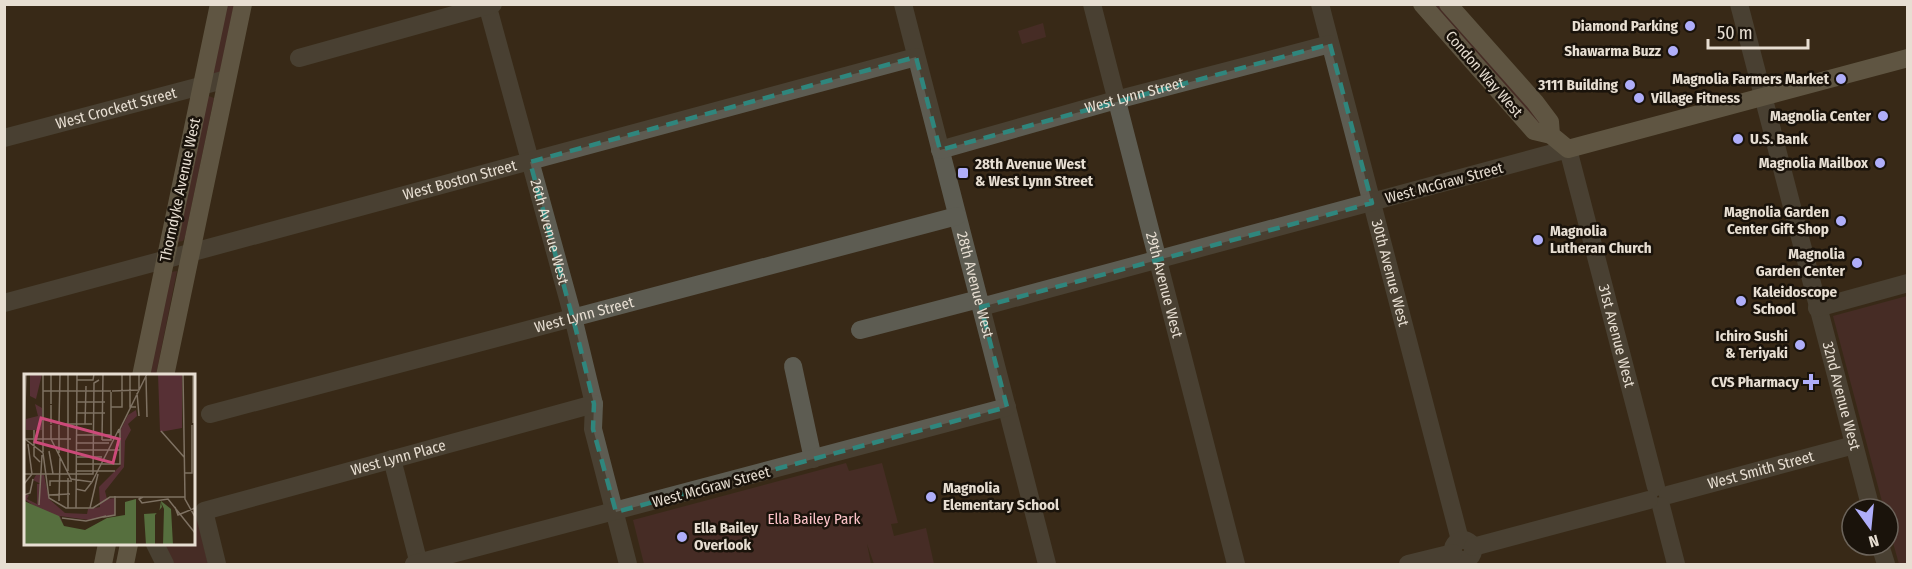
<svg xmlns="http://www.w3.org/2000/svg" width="1912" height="569" viewBox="0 0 1912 569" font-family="'Fira Sans Condensed',sans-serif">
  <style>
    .green { fill: #573035 }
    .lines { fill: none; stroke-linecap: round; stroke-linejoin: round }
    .minor { stroke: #5d5c52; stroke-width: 18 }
    .major { stroke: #8e8b76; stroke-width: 18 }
    .marked { fill: none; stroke: #2f867d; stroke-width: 4.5; stroke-dasharray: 12 8; stroke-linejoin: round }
    .poi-dot { fill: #afaefa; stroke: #1a130b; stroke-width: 2 }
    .labels { text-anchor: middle; stroke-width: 5; stroke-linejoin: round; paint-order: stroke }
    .poi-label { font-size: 15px; font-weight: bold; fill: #e7ded2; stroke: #1a130b; text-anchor: end }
    .street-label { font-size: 15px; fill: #e7ded2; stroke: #1a130b }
    .park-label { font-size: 15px; fill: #fcc3c8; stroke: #1a130b }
    .inset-road { fill: none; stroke: #7e7162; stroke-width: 1.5 }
    .view { fill: #cb4a79; fill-opacity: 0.15; stroke: #cb4a79; stroke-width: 3 }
    .inset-edge { fill: none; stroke: #e7ded2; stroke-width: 3 }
  </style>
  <rect width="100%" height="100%" fill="#382917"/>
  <path class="green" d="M223 5H234L219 77 212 79Z
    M1430 5H1440L1541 118 1540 123 1537 124Z
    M1043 23 1046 37 1022 44 1018 31Z
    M206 95 214 98 185 237 183 241 177 242Z
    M177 271 156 375 146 376 171 272Z
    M1907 296 1908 564H1899L1888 525V509H1884L1833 316Z
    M846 463 849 471 882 463 898 523 891 524 894 536 926 528 934 564H874L867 544 871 564H644L633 520Z
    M194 505 208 564H173L163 544H194Z"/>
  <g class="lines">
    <g class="minor">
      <path id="s1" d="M487 4 573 317 594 404 593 429 628 564"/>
      <path id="s2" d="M903 4 1047 564"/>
      <path id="s3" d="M1092 4 1236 564"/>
      <path id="s4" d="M1320 4 1460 540"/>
      <path id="s5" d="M1739 4 1871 509"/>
      <path d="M299 58 493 4"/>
      <path id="s6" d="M4 138 227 79"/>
      <path id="s7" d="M940 150 1116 100 1330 44"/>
      <path id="s8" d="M4 303 916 57"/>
      <path id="s9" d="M981 307 1568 149 1656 487"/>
      <path d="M1817 308 1908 283"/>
      <path d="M860 330 979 299"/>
      <path d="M793 366 813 459"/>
      <path id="s10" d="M210 414 957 216"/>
      <path d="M392 459 419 564"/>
      <path id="s11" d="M1668 495 1854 445"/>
      <path d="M1661 506 1676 564"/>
      <circle cx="1463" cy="550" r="10"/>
      <path d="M155 544 165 564"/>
      <path d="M1880 545 1886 564"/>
      <path d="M1473 547 1649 500"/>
      <path id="s12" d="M217 564 204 511 594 404"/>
      <path d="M414 564 1007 407"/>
      <path d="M1408 564 1453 553"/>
    </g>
    <path class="major" d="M1422 4 1534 131 1551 135 1568 149 1908 58
      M1448 4 1535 102 1550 122 1551 135
      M141 376 219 4
      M165 376 243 4
      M103 564 107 544
      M125 564 129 544"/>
  </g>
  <path d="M0 0H1912V569H0ZM1330 44 1372 203 981 307 1007 407 616 512 593 429 594 404 576 330 530 162 916 57 940 150Z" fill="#382917" fill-opacity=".55" fill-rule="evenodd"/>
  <path class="marked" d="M1330 44 1372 203 981 307 1007 407 616 512 593 429 594 404 576 330 530 162 916 57 940 150Z"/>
  <g class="poi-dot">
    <circle cx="1690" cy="26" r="6"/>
    <circle cx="1673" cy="51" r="6"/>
    <circle cx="1841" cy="79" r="6"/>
    <circle cx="1630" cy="85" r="6"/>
    <circle cx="1639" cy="98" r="6"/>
    <circle cx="1883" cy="116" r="6"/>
    <circle cx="1738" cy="139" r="6"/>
    <circle cx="1880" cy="163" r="6"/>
    <rect x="957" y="167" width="12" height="12" rx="3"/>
    <circle cx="1841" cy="221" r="6"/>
    <circle cx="1538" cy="240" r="6"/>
    <circle cx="1857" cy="263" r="6"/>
    <circle cx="1741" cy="301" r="6"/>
    <circle cx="1800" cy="345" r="6"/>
    <path d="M1808 373h6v6h6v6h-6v6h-6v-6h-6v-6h6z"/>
    <circle cx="931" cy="497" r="6"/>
    <circle cx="682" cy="537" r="6"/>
  </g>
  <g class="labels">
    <g class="poi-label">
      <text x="1678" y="31">Diamond Parking</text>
      <text x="1661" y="56">Shawarma Buzz</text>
      <text x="1829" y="84">Magnolia Farmers Market</text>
      <text x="1618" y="90">3111 Building</text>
      <text x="1651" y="103" text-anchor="start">Village Fitness</text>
      <text x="1871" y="121">Magnolia Center</text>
      <text x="1750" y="144" text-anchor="start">U.S. Bank</text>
      <text x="1868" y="168">Magnolia Mailbox</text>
      <text x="975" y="169" text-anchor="start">28th Avenue West<tspan x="975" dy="17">&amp; West Lynn Street</tspan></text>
      <text x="1829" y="217">Magnolia Garden<tspan x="1829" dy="17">Center Gift Shop</tspan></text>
      <text x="1550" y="236" text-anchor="start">Magnolia<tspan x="1550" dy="17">Lutheran Church</tspan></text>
      <text x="1845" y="259">Magnolia<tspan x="1845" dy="17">Garden Center</tspan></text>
      <text x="1753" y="297" text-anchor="start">Kaleidoscope<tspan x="1753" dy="17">School</tspan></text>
      <text x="1788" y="341">Ichiro Sushi<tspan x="1788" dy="17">&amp; Teriyaki</tspan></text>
      <text x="1799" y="387">CVS Pharmacy</text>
      <text x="943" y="493" text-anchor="start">Magnolia<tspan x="943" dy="17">Elementary School</tspan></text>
      <text x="694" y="533" text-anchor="start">Ella Bailey<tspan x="694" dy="17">Overlook</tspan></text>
    </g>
    <g class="street-label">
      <text transform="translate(1484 74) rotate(49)" y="5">Condon Way West</text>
      <text dy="5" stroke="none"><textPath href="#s7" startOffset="202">West Lynn Street</textPath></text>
      <text dy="5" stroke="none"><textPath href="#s6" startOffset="116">West Crockett Street</textPath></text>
      <text dy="5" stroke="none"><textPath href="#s8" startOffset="472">West Boston Street</textPath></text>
      <text transform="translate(1444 183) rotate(-15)" y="5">West McGraw Street</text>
      <text transform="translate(180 190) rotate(-78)" y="5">Thorndyke Avenue West</text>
      <text dy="5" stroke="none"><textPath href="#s1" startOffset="236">26th Avenue West</textPath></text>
      <text dy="5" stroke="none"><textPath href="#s4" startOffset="278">30th Avenue West</textPath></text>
      <text dy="5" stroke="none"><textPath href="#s2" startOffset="290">28th Avenue West</textPath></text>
      <text dy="5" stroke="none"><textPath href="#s3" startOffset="290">29th Avenue West</textPath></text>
      <text dy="5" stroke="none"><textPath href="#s10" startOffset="387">West Lynn Street</textPath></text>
      <text dy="5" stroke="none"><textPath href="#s9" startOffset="801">31st Avenue West</textPath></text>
      <text dy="5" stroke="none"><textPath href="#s5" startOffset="405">32nd Avenue West</textPath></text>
      <text dy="5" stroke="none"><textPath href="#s12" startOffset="256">West Lynn Place</textPath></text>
      <text dy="5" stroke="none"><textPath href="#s11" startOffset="96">West Smith Street</textPath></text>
      <text transform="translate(711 487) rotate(-15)" y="5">West McGraw Street</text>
    </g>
    <g class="park-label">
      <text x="814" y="524">Ella Bailey Park</text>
    </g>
  </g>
  <g transform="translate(24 374)">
    <rect width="171" height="171" fill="#382917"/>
    <path d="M6 0H18L12 25 6 22ZM134 0H158V54L136 58ZM11 30 18 34V56H2V45L14 42ZM112 36 113 42 104 50 107 56 101 67 100 93 81 117 83 125 91 124V141L65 146 36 142 39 150 36 145 20 143 0 127 13 134 0 125V121H5L3 125 13 130V110H17L9 106 12 101H20L25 125 41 139 63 140 64 135 76 133 75 113 97 91 96 57 104 41Z" fill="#573035"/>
    <path d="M112 125V171H0V127L35 142 40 152 61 156 83 144 101 141V128ZM137 127 147 135 149 171H122L120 140 135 139Z" fill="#566f3e"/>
    <path d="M137 128 140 135 139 171H131V141L138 133Z" fill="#382917"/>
    <path class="inset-road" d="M19 0V78M44 0V97M106 0V33H112M159 0 161 125 171 143M122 3 123 43M53 6H69L70 0M19 17H61M62 17H87M88 17 115 16V0M113 19 115 42M53 28H81M27 30V0M87 33H98V0M53 39H81M169 49V0M27 50V31M35 50 36 0M36 50H68M61 50 62 12M27 51V65H47M10 56V82L16 88M137 57 160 83M94 59 123 0M53 61H87M0 65 2 0M1 65 19 79 25 124 42 134H69L86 123H161M1 65H27L47 105 68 108 95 55M78 66 79 0M78 66H87V18M52 69H85M52 76H96M25 77 29 100M35 79V51M52 83H78M52 90H96V55M52 97H91M161 99H168V51M0 100H69L70 9 75 6M0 110 8 100 4 70M26 112V107H48M52 115 61 117 68 108M0 121 6 119 9 105M24 121 46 120M119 123 115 125 118 129 144 125 171 159M35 127 36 84M15 131 18 81M151 133 154 141 171 134M44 134V104M52 134 53 0M66 134 74 100M80 143 91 141V122M38 144 62 147 82 142"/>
    <path class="view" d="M17 44 95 65 89 89 11 68Z"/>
    <rect width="171" height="171" class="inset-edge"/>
  </g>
  <rect width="1912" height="569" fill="none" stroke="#e7ded2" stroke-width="12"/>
  <g transform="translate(1870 527) rotate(165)"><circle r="28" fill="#1a130b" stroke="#6c645b" stroke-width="1.5"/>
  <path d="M0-4.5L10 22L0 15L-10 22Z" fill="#afaefa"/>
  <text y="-9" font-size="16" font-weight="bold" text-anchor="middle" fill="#e7ded2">N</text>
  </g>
  <path d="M1708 39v9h100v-9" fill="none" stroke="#e7ded2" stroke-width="3"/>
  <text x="1717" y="39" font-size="18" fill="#e7ded2" stroke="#1a130b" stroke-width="4.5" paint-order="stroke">50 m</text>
</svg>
